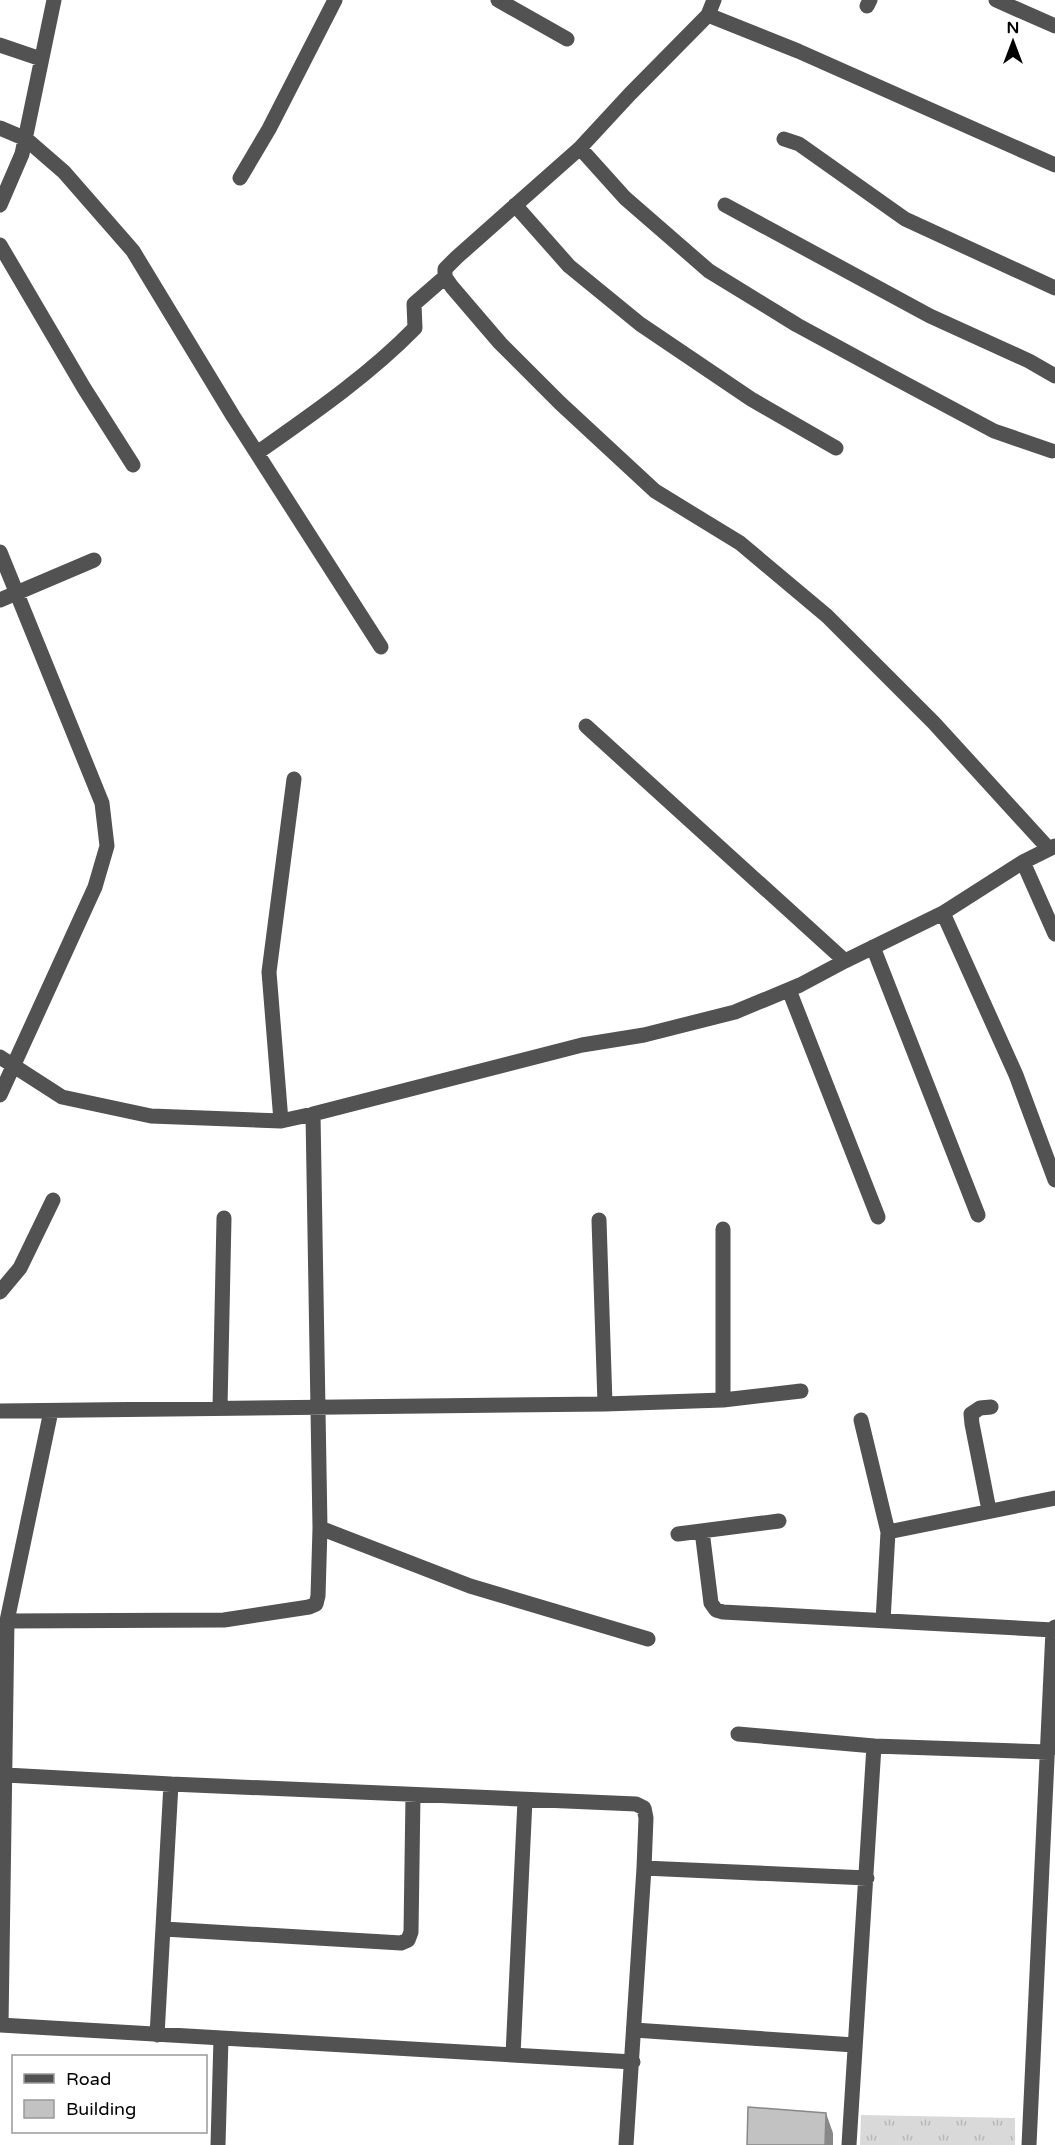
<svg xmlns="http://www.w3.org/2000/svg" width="1055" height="2145" viewBox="0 0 1055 2145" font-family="'Varela Round',sans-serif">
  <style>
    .grass { fill: url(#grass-tufts) }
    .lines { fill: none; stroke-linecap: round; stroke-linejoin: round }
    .minor { stroke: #525252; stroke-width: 15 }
    .shaded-wall { fill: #888 }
    .building { fill: #c2c2c2; stroke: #888; stroke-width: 1.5 }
  </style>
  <defs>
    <pattern id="grass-tufts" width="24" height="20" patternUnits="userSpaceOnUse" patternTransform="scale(1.5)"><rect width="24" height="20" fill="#d9d9d9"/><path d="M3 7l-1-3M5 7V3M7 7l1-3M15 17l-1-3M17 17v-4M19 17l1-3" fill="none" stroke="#b8b8b8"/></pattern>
  </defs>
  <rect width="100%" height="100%" fill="#fff"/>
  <path class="grass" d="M861 2115 1015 2118V2145H860Z"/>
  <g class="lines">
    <path class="minor" d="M498 0 567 39
      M714 0 708 15 630 94 580 148 457 257 445 269V277L452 287 500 343 560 403 655 491 740 543 827 616 934 723 1049 849
      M996 0 1055 26
      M867 6 870 0
      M708 15 798 51 1055 165
      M0 45 41 59
      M0 128 26 139 64 172 133 251 233 416 381 647
      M784 139 799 144 905 219 1055 288
      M580 148 625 198 709 271 797 325 891 376 994 431 1052 451
      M240 178 269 129 335 0
      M0 205 22 154 54 0
      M515 205 569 266 640 324 751 399 836 448
      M725 205 930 316 1029 361 1055 376
      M0 245 84 388 133 465
      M257 453C311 415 368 376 415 328L414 304 445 277
      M0 552 102 803 107 846 95 887 0 1095
      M0 600 94 560
      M586 726 845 961
      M1023 862 1055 934
      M943 913 1016 1075 1055 1180
      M873 947 978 1215
      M789 990 878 1217
      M0 1057 62 1097 151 1116 281 1121 313 1114 582 1045 644 1035 735 1012 800 985 845 961 943 913 1023 862 1055 846
      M281 1121 269 972 294 779
      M599 1220 605 1404
      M723 1229V1400
      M0 1292 20 1268 53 1200
      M220 1408 224 1218
      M0 1411 605 1404 723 1400 801 1391
      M861 1420 888 1532 883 1621
      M989 1510 972 1424 971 1414 980 1408 991 1407
      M320 1528 470 1586 648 1639
      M702 1531 711 1603 716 1610 723 1612 1053 1630
      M888 1532 1055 1498
      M678 1534 779 1521
      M7 1621 224 1620 309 1607 316 1604 318 1596 320 1528 313 1114
      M738 1734 874 1746
      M6 1775 171 1784 636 1804 644 1808 646 1818 644 1868 626 2145
      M644 1868 867 1878
      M164 1929 401 1943 408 1940 411 1932 413 1795
      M0 2025 633 2062
      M1 2025 7 1621 51 1411
      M634 2030 854 2045
      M157 2035 171 1784
      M513 2055 525 1800
      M218 2145 221 2038
      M849 2145 874 1746 1048 1752
      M1029 2145 1053 1630 1055 1627"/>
  </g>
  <path class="shaded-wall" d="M826 2113 833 2133V2145H825Z"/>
  <path class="building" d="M748 2107 826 2113 825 2145H747Z"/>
  <rect x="12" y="2055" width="195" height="78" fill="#ffffff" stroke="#999999" stroke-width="1.5"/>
  <rect x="24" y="2074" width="30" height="9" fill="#525252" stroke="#999999" stroke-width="1.5"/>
  <text x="66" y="2085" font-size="18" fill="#000000">Road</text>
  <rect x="24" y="2100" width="30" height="18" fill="#c2c2c2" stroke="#999999" stroke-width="1.5"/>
  <text x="66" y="2115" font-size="18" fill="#000000">Building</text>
  <g transform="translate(1013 42)" stroke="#ffffff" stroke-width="4.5" paint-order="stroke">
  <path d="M0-4.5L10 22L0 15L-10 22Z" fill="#000000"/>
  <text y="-9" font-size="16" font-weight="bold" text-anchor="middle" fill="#000000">N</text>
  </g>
</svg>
